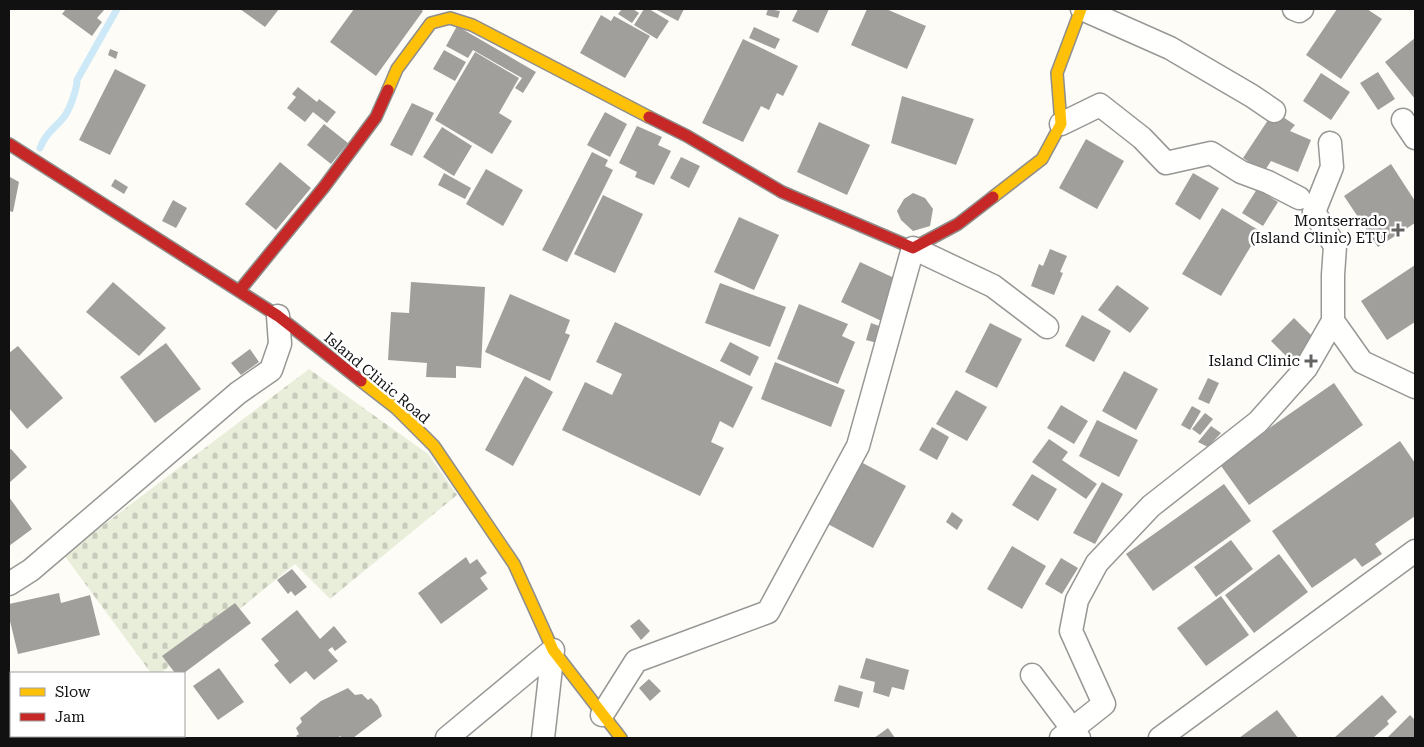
<svg xmlns="http://www.w3.org/2000/svg" width="1424" height="747" viewBox="0 0 1424 747" font-family="'Roboto Serif',serif">
  <style>
    .cemetery { fill: url(#cemetery-stones) }
    .lines { fill: none; stroke-linecap: round; stroke-linejoin: round }
    .stream { stroke: #cde8f7; stroke-width: 7 }
    .building { fill: #a19f9c }
    .street-casing { stroke: #979795; stroke-width: 25 }
    .slow-casing { stroke: #8e8d8b; stroke-width: 14 }
    .jam-casing { stroke: #8e8d8b; stroke-width: 14 }
    .street { stroke: #fffffe; stroke-width: 22 }
    .slow { stroke: #ffc107; stroke-width: 11 }
    .jam { stroke: #c62828; stroke-width: 11 }
    .poi-dot { fill: #646362; stroke: #fff; stroke-width: 2 }
    .labels { text-anchor: middle; stroke-width: 5; stroke-linejoin: round; paint-order: stroke }
    .poi-label { font-size: 15px; fill: #111; stroke: #fff; text-anchor: end }
    .street-label { font-size: 15px; fill: #111; stroke: #fff }
  </style>
  <defs>
    <pattern id="cemetery-stones" width="16" height="16" patternUnits="userSpaceOnUse" patternTransform="scale(1.25)"><rect width="16" height="16" fill="#e9eedb"/><path d="M2 7V4a2 2 0 0 1 4 0v3zM10 15v-3a2 2 0 0 1 4 0v3z" fill="#c7cbbb"/></pattern>
  </defs>
  <rect width="100%" height="100%" fill="#fdfcf7"/>
  <path class="cemetery" d="M309 369 428 454 457 495 330 599 295 564 161 673H151L64 555Z"/>
  <g class="lines">
    <path class="stream" d="M40 148C46 133 54 129 64 117 70 109 77 89 77 80L117 9"/>
  </g>
  <path class="building" d="M66 9H105L97 18 102 22 92 36 62 14Z
    M240 9H279L265 27Z
    M354 9H420L423 11 376 76 330 42Z
    M622 9H633L639 13 632 23 618 14Z
    M644 9H649L669 21 657 39 634 25Z
    M655 9H684L678 21Z
    M768 9 780 11 778 18 766 15Z
    M798 9H829L818 33 792 21Z
    M867 9H886L926 26 907 69 851 45Z
    M1337 9H1367L1382 19 1341 79 1306 55Z
    M601 15 611 21 614 16 650 36 625 78 580 53Z
    M457 26 536 72 523 93 515 88 522 78 473 50 468 58 446 46Z
    M754 27 780 39 775 49 749 38Z
    M1415 38V99L1385 62Z
    M743 39 798 66 783 96 777 93 769 110 761 106 743 142 702 123Z
    M110 49 118 52 116 59 108 55Z
    M444 50 466 62 455 81 433 69Z
    M475 52 519 78 499 113 512 121 492 154 435 120Z
    M115 69 146 85 110 155 79 140Z
    M1378 72 1395 99 1378 110 1360 83Z
    M1321 73 1350 92 1331 120 1303 101Z
    M298 87 317 102 319 99 336 112 327 123 313 112 305 122 287 108 296 97 292 94Z
    M902 96 974 119 956 165 891 143Z
    M412 103 434 113 412 156 390 145Z
    M1274 111 1295 125 1290 131 1311 140 1298 172 1271 161 1264 172 1243 158Z
    M605 112 627 124 610 157 587 145Z
    M819 122 870 145 847 195 797 172Z
    M324 124 348 143 331 164 307 145Z
    M637 126 662 137 658 145 671 151 654 185 635 177 637 172 619 163Z
    M442 127 472 146 454 176 423 157Z
    M1086 139 1124 161 1097 209 1059 188Z
    M592 152 608 160 605 166 613 170 567 262 542 250Z
    M681 157 700 166 689 188 670 178Z
    M280 162 311 188 276 230 245 204Z
    M1391 164 1415 201V223L1378 247 1344 196Z
    M486 169 523 190 503 226 466 204Z
    M444 173 471 188 465 199 438 185Z
    M1193 173 1219 188 1200 220 1175 204Z
    M10 177 19 182 13 212 9 211V178Z
    M115 179 128 187 124 194 111 186Z
    M1257 189 1278 202 1263 226 1242 213Z
    M913 193 925 198 933 209 930 226 913 231 901 220 897 211 904 199Z
    M603 195 643 214 615 273 574 254Z
    M173 200 187 208 176 228 162 221Z
    M1222 208 1260 231 1221 296 1182 274Z
    M739 217 779 235 754 290 714 272Z
    M1050 249 1067 256 1060 272 1063 273 1054 295 1031 286 1039 264 1043 266Z
    M860 262 907 284 888 324 841 302Z
    M1415 265V322L1387 340 1361 301Z
    M113 282 166 328 139 356 86 312Z
    M411 282 485 287 481 368 456 366V378L426 377 427 363 388 360 391 312 409 313Z
    M720 283 786 307 770 347 705 323Z
    M1117 285 1149 308 1130 333 1098 310Z
    M510 294 570 320 565 333 570 335 550 381 485 352Z
    M799 304 848 324 842 336 855 342 838 384 777 359Z
    M1082 315 1111 331 1094 362 1065 346Z
    M1294 318 1317 341 1294 364 1271 341Z
    M615 322 753 387 733 428 720 421 711 442 724 448 700 496 562 430 585 382 612 395 622 374 596 362Z
    M871 323 882 327 877 343 866 340Z
    M990 323 1022 339 997 388 965 372Z
    M730 342 759 357 750 376 720 361Z
    M166 343 201 389 155 423 120 377Z
    M18 346 63 398 27 429 9 408V353Z
    M250 349 259 362 241 375 231 363Z
    M775 362 845 390 831 427 761 399Z
    M1124 371 1158 389 1136 430 1102 411Z
    M525 376 553 392 513 466 485 450Z
    M1208 378 1219 383 1209 404 1198 399Z
    M1334 383 1363 425 1249 505 1219 463Z
    M956 390 987 407 967 441 936 424Z
    M1061 405 1088 421 1074 444 1047 428Z
    M1192 406 1201 411 1190 430 1181 425Z
    M1205 413 1213 419 1200 435 1192 429Z
    M1097 420 1138 440 1119 477 1079 456Z
    M1211 426 1221 433 1208 447 1198 442Z
    M932 427 949 437 937 460 919 450Z
    M1049 439 1068 452 1062 460 1097 484 1086 499 1032 462Z
    M1400 441 1415 463V516L1375 544 1382 554 1362 567 1355 558 1312 588 1272 531Z
    M11 449 27 467 9 483V450Z
    M859 461 906 486 873 548 826 523Z
    M1032 474 1057 489 1038 521 1012 505Z
    M1102 482 1123 494 1095 544 1073 533Z
    M1224 484 1251 521 1153 591 1126 554Z
    M9 497 32 529 9 546Z
    M952 512 963 520 957 530 946 522Z
    M1231 540 1253 569 1216 597 1194 567Z
    M1012 546 1046 566 1022 609 987 589Z
    M1279 554 1308 592 1254 633 1225 595Z
    M466 557 470 564 477 559 487 573 480 578 488 589 441 624 418 593Z
    M1061 558 1078 568 1062 594 1045 584Z
    M292 569 307 587 295 596 291 591 288 594 277 580Z
    M59 593 61 603 90 595 100 635 18 654 9 617V604Z
    M1221 596 1249 635 1206 666 1177 628Z
    M235 603 251 623 184 673H175L162 656Z
    M297 610 320 639 334 626 347 642 335 651 332 647 328 650 338 661 314 680 306 671 290 684 274 665 279 661 261 639Z
    M639 619 650 631 641 640 630 626Z
    M866 658 909 670 904 690 892 687 889 697 873 692 875 682 860 678Z
    M219 668 244 702 218 720 193 686Z
    M649 679 661 691 650 701 639 688Z
    M839 685 863 692 859 708 834 701Z
    M348 688 355 695 362 694 368 700 371 698 378 706 382 716 353 738H342L340 736 338 738H298L296 736 299 734 296 728 302 722 300 718 321 701Z
    M1382 695 1397 712 1387 721 1389 724 1373 738H1334Z
    M1277 710 1298 738H1239Z
    M1410 715 1415 720V738H1387Z
    M888 728 895 738H874Z"/>
  <g class="lines">
    <g class="street-casing">
      <path id="street" d="M1082 9 1170 48 1252 96 1274 111
        M1294 9 1299 11 1302 9
        M1403 120 1415 138
        M1061 124 1100 105 1142 138 1166 163 1211 153 1241 172 1268 182 1299 198
        M1333 321 1362 362 1415 387
        M9 584 31 570 238 393 271 370 280 344 278 316
        M1032 675 1079 738
        M602 715 636 661 768 612 858 446 913 248 993 286 1047 327
        M447 738 553 650 543 738
        M1061 738 1104 704 1071 631 1077 600 1097 563 1151 506 1258 422 1306 368 1333 321V275L1335 246 1314 212 1332 167 1330 143
        M1160 738 1415 551"/>
    </g>
    <g class="slow-casing">
      <path id="slow" d="M388 90 397 69 431 23 450 18 472 25 649 117
        M993 197 1042 159 1061 124 1057 73 1081 9
        M361 381 397 409 434 446 514 564 553 650 621 738"/>
    </g>
    <g class="jam-casing">
      <path id="jam" d="M649 117 687 136 782 192 913 248 958 224 993 197
        M9 144 278 316 361 381
        M240 290 324 187 376 117 388 90"/>
    </g>
    <use href="#street" class="street"/>
    <use href="#slow" class="slow"/>
    <use href="#jam" class="jam"/>
  </g>
  <g class="poi-dot">
    <path d="M1395.5 222.5h5v5h5v5h-5v5h-5v-5h-5v-5h5z"/>
    <path d="M1308.5 353.5h5v5h5v5h-5v5h-5v-5h-5v-5h5z"/>
  </g>
  <g class="labels">
    <g class="poi-label">
      <text x="1387" y="226">Montserrado<tspan x="1387" dy="17">(Island Clinic) ETU</tspan></text>
      <text x="1300" y="366">Island Clinic</text>
    </g>
    <g class="street-label">
      <text transform="translate(377 378) rotate(40)" y="5">Island Clinic Road</text>
    </g>
  </g>
  <rect width="1424" height="747" fill="none" stroke="#111111" stroke-width="20"/>
  <rect x="10" y="672" width="175" height="65" fill="#ffffff" stroke="#a0a0a0"/>
  <rect x="20" y="688" width="25" height="8" fill="#ffc107" stroke="#a0a0a0"/>
  <text x="55" y="697" font-size="15" fill="#111111">Slow</text>
  <rect x="20" y="713" width="25" height="8" fill="#c62828" stroke="#a0a0a0"/>
  <text x="55" y="722" font-size="15" fill="#111111">Jam</text>
</svg>
